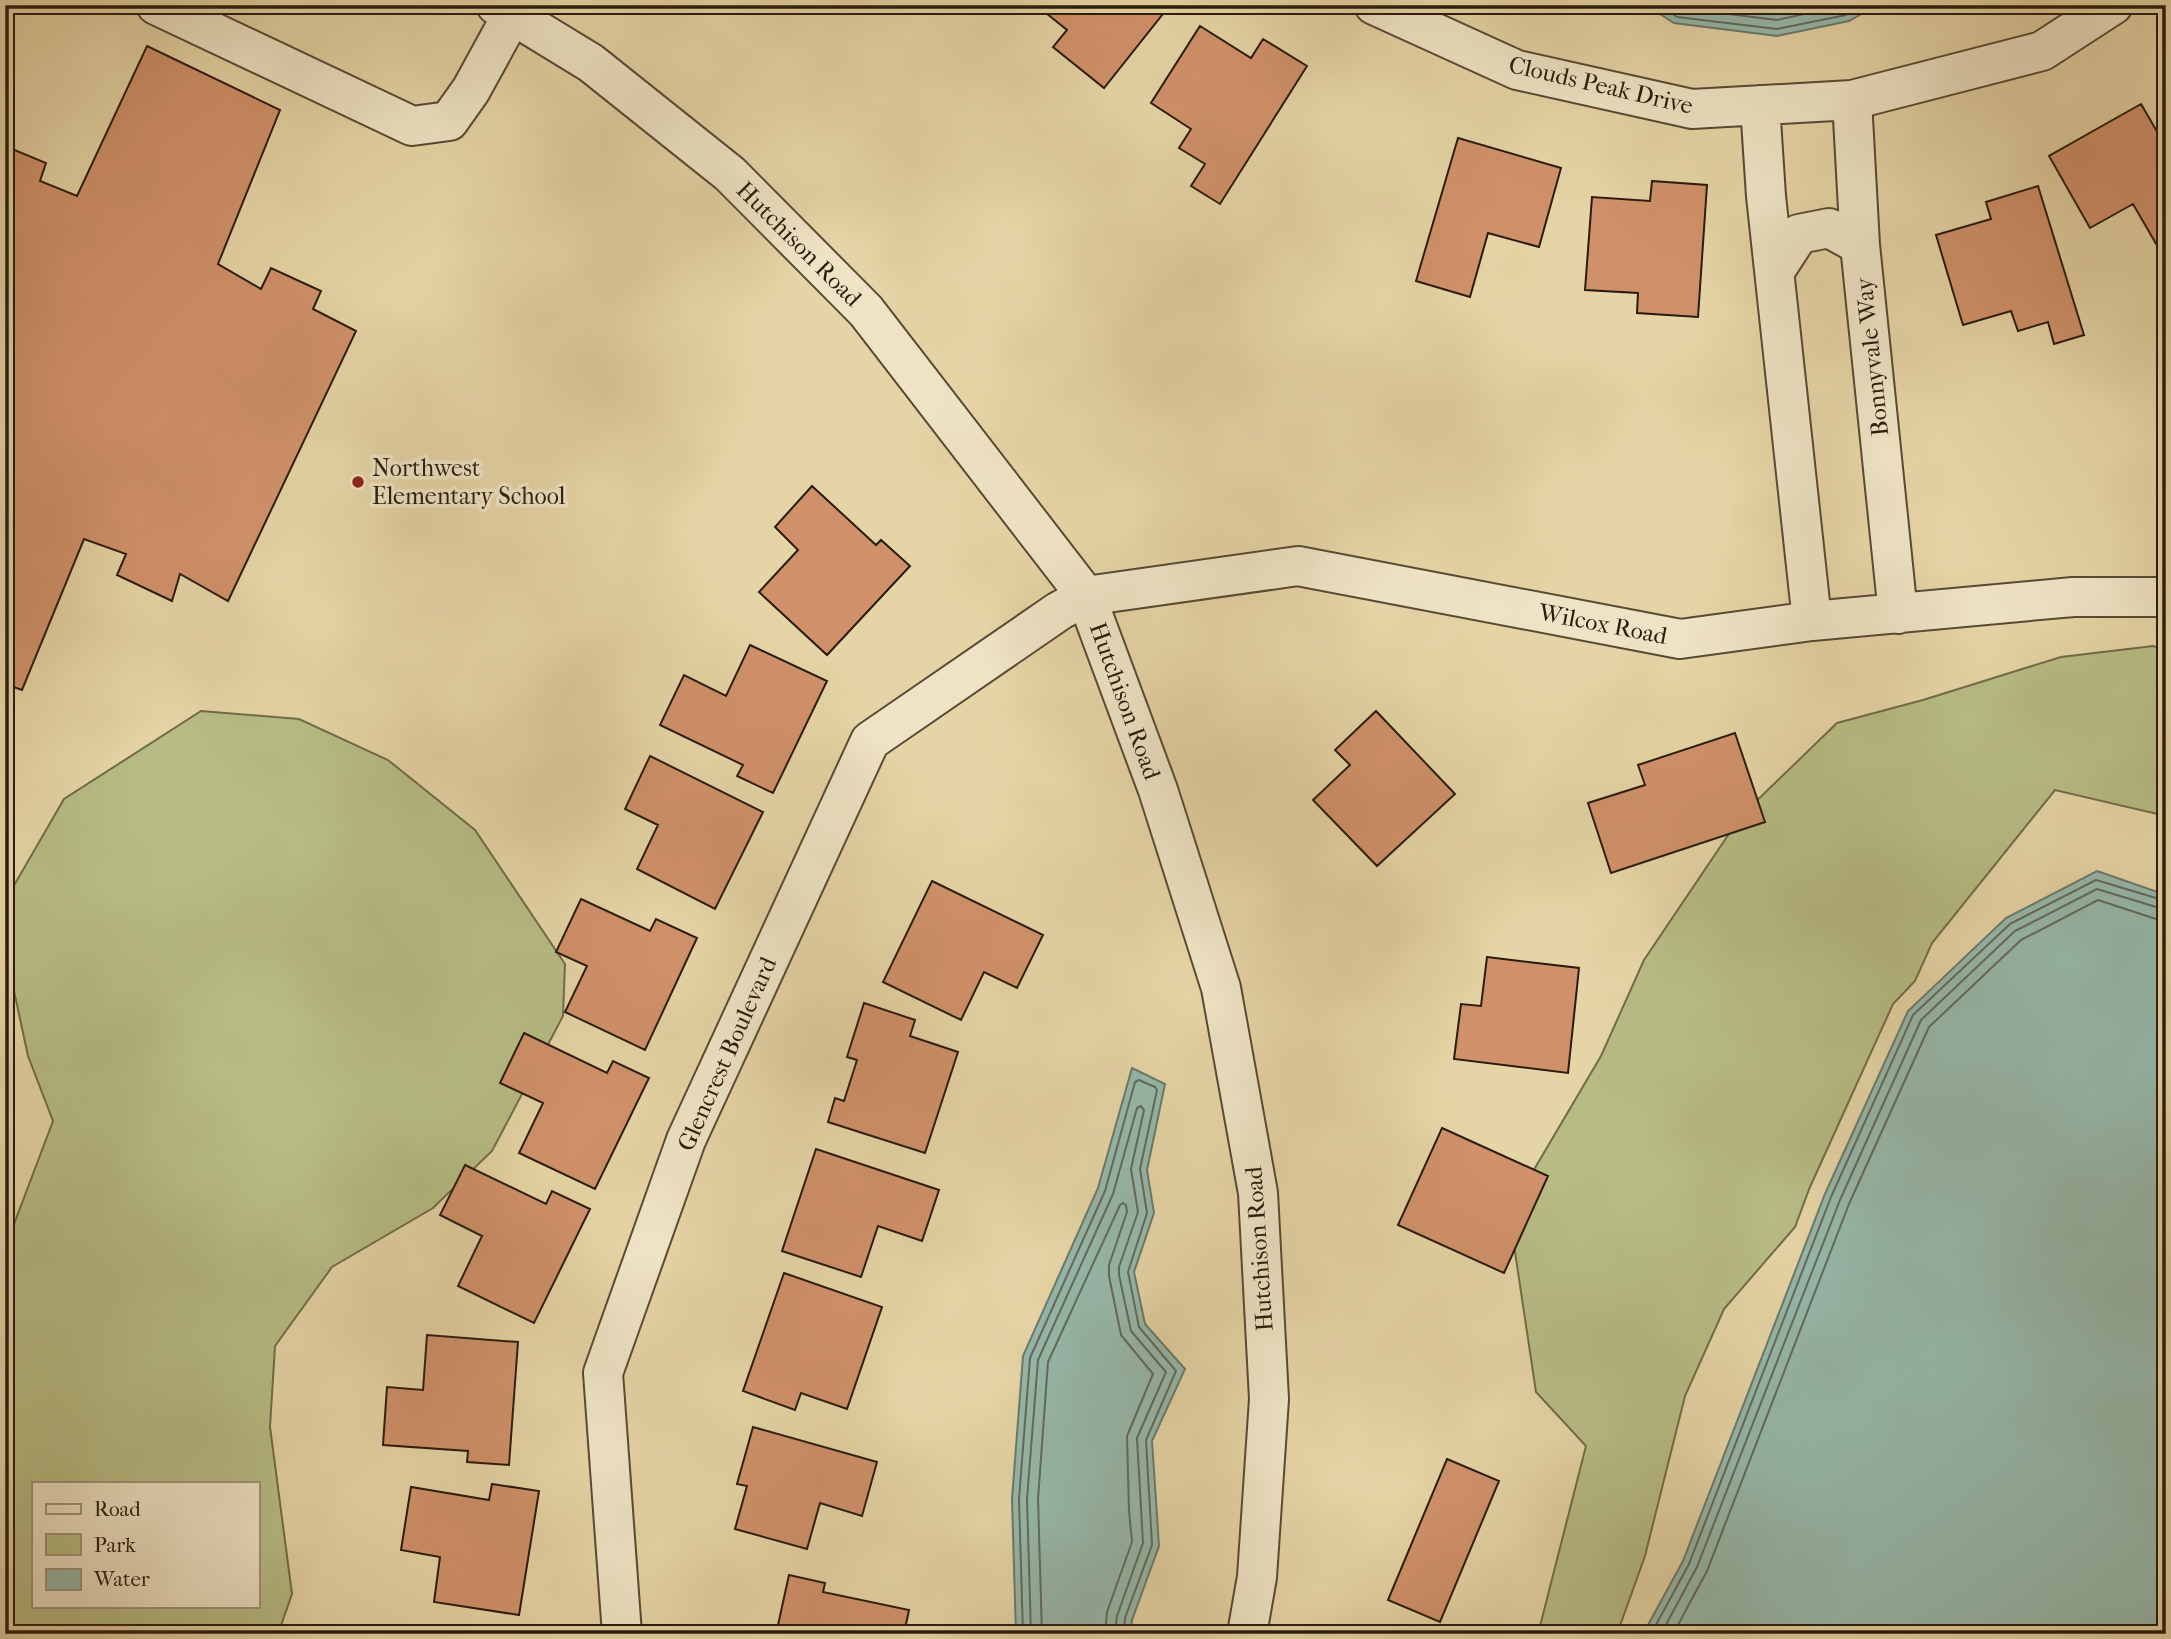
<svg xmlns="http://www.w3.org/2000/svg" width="2171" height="1639" viewBox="0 0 2171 1639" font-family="'IM FELL French Canon',serif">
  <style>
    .green { fill: #b7bc84; stroke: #706c49; stroke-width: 2; fill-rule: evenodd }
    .water { fill: #96b8aa; stroke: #6a7a6c; stroke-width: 2 }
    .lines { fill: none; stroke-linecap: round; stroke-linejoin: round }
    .shore { stroke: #606a5c; stroke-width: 2 }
    .building { fill: #d0916a; stroke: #291c0e; stroke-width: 2 }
    .minor-casing { stroke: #584a34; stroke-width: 42 }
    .minor { stroke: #eee3c4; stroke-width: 38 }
    .poi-dot { fill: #8f2418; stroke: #eee3c4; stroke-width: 2.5 }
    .labels { text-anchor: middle; stroke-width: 7; stroke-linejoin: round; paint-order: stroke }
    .street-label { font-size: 24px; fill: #291c0e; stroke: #eee3c4 }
    .poi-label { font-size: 24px; fill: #291c0e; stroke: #eee3c4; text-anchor: start }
  </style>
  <rect width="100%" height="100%" fill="#e5d4a5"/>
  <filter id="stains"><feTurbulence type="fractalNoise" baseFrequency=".00286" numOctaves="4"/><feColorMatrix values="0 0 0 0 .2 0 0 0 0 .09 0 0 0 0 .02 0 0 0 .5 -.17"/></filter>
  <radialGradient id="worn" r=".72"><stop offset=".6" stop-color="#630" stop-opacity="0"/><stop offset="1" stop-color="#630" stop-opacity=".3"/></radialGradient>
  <path class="green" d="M2153 646 2166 650V816L2055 790 1932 943 1915 981 1893 1004 1810 1187 1795 1227 1724 1309 1685 1396 1645 1556 1617 1634H1538L1586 1446 1536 1392 1509 1212 1601 1056 1644 960 1741 816 1837 723 1923 700 2061 657Z
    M201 711 299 719 388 760 475 830 565 964 563 1016 492 1151 433 1208 332 1267 275 1346 270 1427 292 1594 278 1634H5V1248L53 1121 28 1056 5 949V901L64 799ZM33 1483H257V1606H33Z"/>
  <path class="water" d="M1646 5H1877L1849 21 1777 36 1674 23Z
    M2097 871 2166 895V1634H1643L1683 1561 1825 1194 1908 1011 2006 918Z
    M1132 1068 1165 1084 1147 1170 1154 1213 1134 1272 1145 1324 1185 1369 1152 1441 1159 1546 1132 1620 1131 1634H1016L1012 1499 1023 1356 1098 1188Z"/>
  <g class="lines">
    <path class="shore" d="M1659 5 1677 17 1777 29 1846 15 1863 5
      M1675 5 1680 8 1777 20 1845 5
      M1023 1634 1019 1499 1030 1358 1105 1191 1135 1082 1139 1080 1155 1087 1157 1090 1140 1169 1147 1213 1128 1272 1139 1327 1176 1371 1146 1440 1152 1545 1125 1618 1124 1634
      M1031 1634 1027 1499 1038 1360 1113 1194 1137 1108 1141 1106 1144 1110 1131 1169 1138 1212 1119 1267V1275L1131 1331 1166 1372 1137 1438 1143 1543 1117 1616 1115 1634
      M1042 1634 1038 1499 1048 1362 1120 1205 1123 1203 1126 1205 1127 1212 1109 1265V1276L1121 1335 1153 1374 1127 1436 1129 1511 1132 1542 1107 1612 1105 1634
      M1651 1634 1689 1564 1831 1197 1913 1015 2010 924 2096 880 2166 901
      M1661 1634 1697 1567 1840 1200 1921 1020 2015 931 2097 889 2166 910
      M1673 1634 1707 1571 1849 1204 1929 1027 2021 940 2098 900 2156 919 2166 920"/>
  </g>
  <path class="building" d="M1036 5H1170L1104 88 1053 47 1067 30Z
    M1200 26 1251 58 1263 39 1307 66 1220 204 1191 186 1205 164 1179 148 1191 129 1151 103Z
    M147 46 280 110 218 264 261 289 271 268 321 291 313 309 356 331 228 601 180 574 172 601 117 575 126 554 84 539 22 690 5 684V146L46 163 40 181 77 196Z
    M2141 104 2166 147V261L2133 204 2090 228 2049 156Z
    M1458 138 1561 168 1539 247 1488 233 1470 297 1416 281Z
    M1652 181 1707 185 1698 317 1637 313 1638 293 1585 290 1592 197 1650 201Z
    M2038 186 2084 335 2054 344 2048 322 2018 331 2011 311 1963 325 1936 235 1991 219 1986 202Z
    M812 486 876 545 881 540 910 566 827 655 759 592 798 550 775 527Z
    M750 645 827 681 773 793 737 776 743 765 660 725 684 675 726 696Z
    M1376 711 1455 794 1377 866 1313 800 1350 765 1335 750Z
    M1735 733 1765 822 1611 873 1588 803 1645 785 1638 765Z
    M650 756 763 812 715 909 637 869 658 825 625 809Z
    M932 881 1043 935 1017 988 984 972 961 1020 883 982Z
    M581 899 650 931 656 919 697 938 645 1050 565 1012 587 966 556 952Z
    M1487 957 1579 968 1568 1073 1454 1059 1461 1004 1481 1006Z
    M864 1003 915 1020 910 1036 958 1052 925 1153 828 1122 835 1098 844 1101 857 1060 847 1057Z
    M524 1033 607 1073 613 1061 649 1078 595 1189 519 1153 543 1103 500 1083Z
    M1442 1128 1548 1176 1504 1273 1398 1225Z
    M816 1149 939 1190 922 1241 878 1226 861 1277 782 1251Z
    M465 1165 546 1204 552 1191 590 1209 534 1323 458 1286 482 1236 440 1215Z
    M784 1273 882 1307 847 1409 801 1393 795 1410 743 1391Z
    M427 1335 518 1342 509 1465 467 1462 468 1451 383 1445 387 1387 423 1390Z
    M753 1427 877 1462 862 1516 820 1503 807 1549 735 1529 747 1486 737 1484Z
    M1447 1459 1499 1481 1440 1622 1388 1600Z
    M492 1484 539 1491 519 1615 434 1602 440 1557 401 1550 411 1487 489 1500Z
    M789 1575 825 1583 823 1592 909 1610 904 1634H776Z
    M446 1627 465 1634H444Z"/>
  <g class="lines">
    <g class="minor-casing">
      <path id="minor" d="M156 5 412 126 449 121 471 90 512 15
        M496 5 591 63 730 174 866 311 1086 596 1158 790 1221 988 1258 1193 1269 1399 1257 1577 1247 1634
        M1374 5 1517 70 1692 109 1852 100 2042 51 2113 5
        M1852 100 1860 245 1898 614
        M1760 105 1766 196 1812 621
        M1775 271 1799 234 1829 228 1860 245
        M622 1634 603 1373 686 1140 870 741 1059 611 1086 596 1298 566 1680 639 1812 621 2073 597H2166"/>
    </g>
    <use href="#minor" class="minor"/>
  </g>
  <circle class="poi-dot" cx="358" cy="482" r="7"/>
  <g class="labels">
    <g class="street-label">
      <text transform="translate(1601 85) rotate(13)" y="8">Clouds Peak Drive</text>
      <text transform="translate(799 244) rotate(45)" y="8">Hutchison Road</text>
      <text transform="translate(1872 357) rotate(-96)" y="8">Bonnyvale Way</text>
      <text transform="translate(1603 624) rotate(11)" y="8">Wilcox Road</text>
      <text transform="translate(1125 701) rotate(70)" y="8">Hutchison Road</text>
      <text transform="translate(727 1054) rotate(-66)" y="8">Glencrest Boulevard</text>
      <text transform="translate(1259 1249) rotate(-94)" y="8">Hutchison Road</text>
    </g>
    <g class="poi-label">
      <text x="372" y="476">Northwest<tspan x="372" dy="28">Elementary School</tspan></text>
    </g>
  </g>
  <rect width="2171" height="1639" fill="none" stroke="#e5d4a5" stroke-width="28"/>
  <rect x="7" y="7" width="2157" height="1625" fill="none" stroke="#291c0e" stroke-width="3.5"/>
  <rect x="14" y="14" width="2143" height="1611" fill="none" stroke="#291c0e" stroke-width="2"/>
  <rect x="32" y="1482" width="228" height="126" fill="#eee3c4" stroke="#9f937b" stroke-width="2"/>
  <rect x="46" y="1504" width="35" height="10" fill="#eee3c4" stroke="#9f937b" stroke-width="2"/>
  <text x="94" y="1516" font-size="21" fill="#291c0e">Road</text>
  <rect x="46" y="1534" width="35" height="21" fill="#b7bc84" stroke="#9f937b" stroke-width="2"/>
  <text x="94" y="1552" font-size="21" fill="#291c0e">Park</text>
  <rect x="46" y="1569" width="35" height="21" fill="#96b8aa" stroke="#9f937b" stroke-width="2"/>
  <text x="94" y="1586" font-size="21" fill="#291c0e">Water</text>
  <rect width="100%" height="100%" filter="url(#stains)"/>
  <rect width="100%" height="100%" fill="url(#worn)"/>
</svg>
